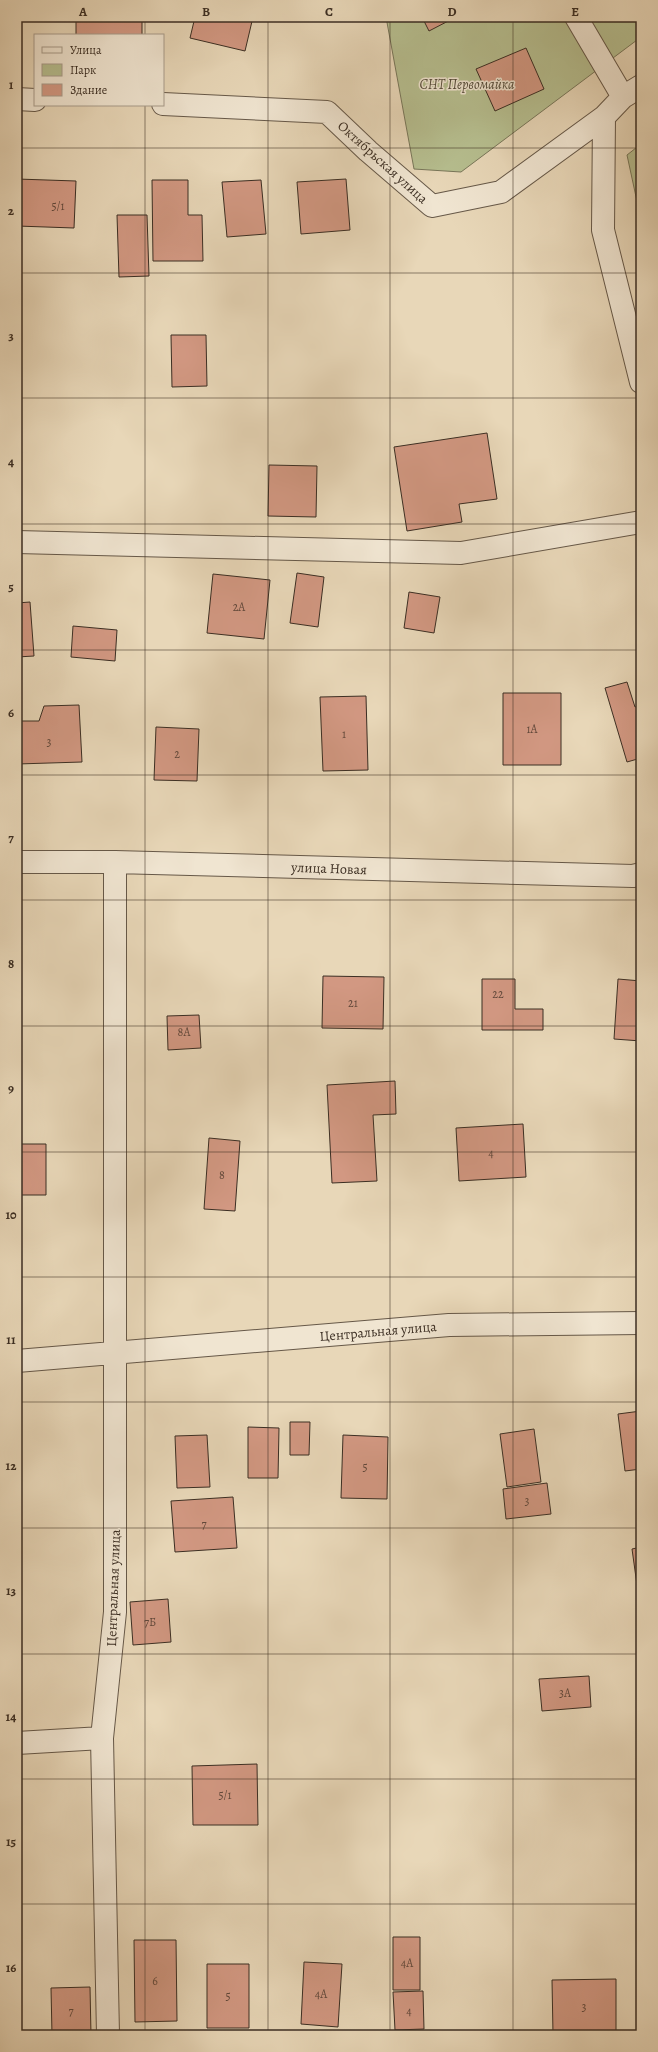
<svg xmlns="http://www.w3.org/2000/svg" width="658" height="2052" viewBox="0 0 658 2052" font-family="Alegreya,serif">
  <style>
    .green { fill: #b6be8f; stroke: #787659 }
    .building { fill: #d29882; stroke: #3b2e23 }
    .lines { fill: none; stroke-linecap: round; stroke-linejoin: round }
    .minor-casing { stroke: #665848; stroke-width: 24 }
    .minor { stroke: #f0e5d1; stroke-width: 22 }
    .grid { fill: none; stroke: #3b2e23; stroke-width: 1; stroke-opacity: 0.55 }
    .labels { text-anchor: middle; stroke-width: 3; stroke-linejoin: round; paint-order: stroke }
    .number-label { font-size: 12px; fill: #61483b }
    .park-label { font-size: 14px; font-style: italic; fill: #544b39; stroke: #f0e5d1 }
    .street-label { font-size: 14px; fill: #3b2e23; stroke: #f0e5d1 }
    .neatline { fill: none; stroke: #3b2e23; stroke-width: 1.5 }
    .grid-label { font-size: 13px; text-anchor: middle; font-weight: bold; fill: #3b2e23 }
  </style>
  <rect width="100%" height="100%" fill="#e8d7b8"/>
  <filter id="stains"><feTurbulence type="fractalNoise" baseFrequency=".005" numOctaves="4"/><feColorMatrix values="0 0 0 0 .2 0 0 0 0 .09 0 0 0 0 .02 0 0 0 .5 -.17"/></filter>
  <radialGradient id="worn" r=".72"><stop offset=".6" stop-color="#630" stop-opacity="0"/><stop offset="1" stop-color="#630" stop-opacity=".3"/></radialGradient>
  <path class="green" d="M386 17H641V37L461 172 414 169Z
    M641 144V220L627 155Z"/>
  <path class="building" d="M76 17H142V35H76Z
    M195 17H253L245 51 190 38Z
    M422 17H456L429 31Z
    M526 48 544 89 495 111 476 69Z
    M17 179 76 181 74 228 17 226Z
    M346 179 350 230 301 234 297 182Z
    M152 180H188V215H202L203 261H153Z
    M261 180 266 234 227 237 222 182Z
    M117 215H147L149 276 119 277Z
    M171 335H206L207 386 172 387Z
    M487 433 497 499 459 504 462 522 407 531 394 447Z
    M269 465 317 466 316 517 268 516Z
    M297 573 324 577 318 627 290 623Z
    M213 574 270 580 264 639 207 633Z
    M409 592 440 597 434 633 404 628Z
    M30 602 34 656 17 657V603Z
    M73 626 117 630 115 661 71 657Z
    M627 682 635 707 641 705V758L627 762 605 688Z
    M503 693H561V765H503Z
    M366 696 368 770 323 771 320 697Z
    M79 705 82 762 17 764V721H39L44 706Z
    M156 727 199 729 197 781 154 780Z
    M323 976 384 977 383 1029 322 1028Z
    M482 979H515V1009H543V1030H482Z
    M618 979 641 981V1041L614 1039Z
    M199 1015 201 1048 168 1050 167 1016Z
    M395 1081 396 1114 373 1115 377 1181 332 1183 327 1085Z
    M523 1124 526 1177 459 1181 456 1128Z
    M209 1138 240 1141 235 1211 204 1209Z
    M17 1144H46V1195H17Z
    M641 1411V1469L625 1471 618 1414Z
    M290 1422H310L309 1455H290Z
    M248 1427 279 1428 278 1478H248Z
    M534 1429 541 1482 507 1487 500 1434Z
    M207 1435 210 1487 177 1488 175 1436Z
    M343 1435 388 1437 387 1499 341 1498Z
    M547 1483 551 1514 506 1519 503 1489Z
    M233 1497 237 1548 175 1552 171 1501Z
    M641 1547V1585H637L632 1549Z
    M168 1599 171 1642 133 1645 130 1602Z
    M589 1676 591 1707 542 1711 539 1679Z
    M257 1764 258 1825H193L192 1766Z
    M393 1937H420V1990H393Z
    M134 1940H176L177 2021 135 2022Z
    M304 1962 342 1964 338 2027 301 2024Z
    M207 1964H249V2028H207Z
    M616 1979V2033L553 2034 552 1980Z
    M90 1987 91 2035H52L51 1988Z
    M423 1991 424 2029 395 2030 393 1992Z"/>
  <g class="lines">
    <g class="minor-casing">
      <path id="minor" d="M576 17 623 97
        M641 86 623 97 604 117 603 230 641 382
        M17 99 35 100
        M163 104 327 112 368 151 432 206 501 192 604 117
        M17 542 461 553 641 522
        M17 862H115L633 876 641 874
        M17 1361 449 1325 641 1323
        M102 1738 108 2035
        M17 1743 102 1738 115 1612V862"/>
    </g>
    <use href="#minor" class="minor"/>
  </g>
  <path class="grid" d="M145 17V35M268 17V2035M390 17V2035M513 17V2035M145 105V2035M17 148H641M17 273H641M17 398H641M17 524H641M17 650H641M17 775H641M17 900H641M17 1026H641M17 1152H641M17 1277H641M17 1402H641M17 1528H641M17 1654H641M17 1779H641M17 1904H641"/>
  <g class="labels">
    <g class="number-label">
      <text x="58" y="210">5/1</text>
      <text x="239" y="611">2А</text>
      <text x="532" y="733">1А</text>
      <text x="344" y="738">1</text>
      <text x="49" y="746">3</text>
      <text x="177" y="758">2</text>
      <text x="498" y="998">22</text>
      <text x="353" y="1007">21</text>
      <text x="184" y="1036">8А</text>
      <text x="491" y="1157">4</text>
      <text x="222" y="1179">8</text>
      <text x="365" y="1471">5</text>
      <text x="527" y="1505">3</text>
      <text x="204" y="1528">7</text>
      <text x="150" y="1626">7Б</text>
      <text x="565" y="1697">3А</text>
      <text x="225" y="1799">5/1</text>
      <text x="407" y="1967">4А</text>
      <text x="155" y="1985">6</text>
      <text x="321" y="1998">4А</text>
      <text x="228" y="2000">5</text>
      <text x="584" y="2011">3</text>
      <text x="71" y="2015">7</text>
      <text x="409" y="2015">4</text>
    </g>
    <g class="park-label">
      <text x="467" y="89">СНТ Первомайка</text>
    </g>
    <g class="street-label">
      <text transform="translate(383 162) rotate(42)" y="5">Октябрьская улица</text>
      <text transform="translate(329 868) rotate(2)" y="5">улица Новая</text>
      <text transform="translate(378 1331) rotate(-5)" y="5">Центральная улица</text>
      <text transform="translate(113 1588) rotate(-88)" y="5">Центральная улица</text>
    </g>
  </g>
  <rect width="658" height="2052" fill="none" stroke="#e8d7b8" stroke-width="44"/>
  <rect x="34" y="34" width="130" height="72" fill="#f0e5d1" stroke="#a89c8b"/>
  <rect x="42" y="47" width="20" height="6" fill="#f0e5d1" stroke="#a89c8b"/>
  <text x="70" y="54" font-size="12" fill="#3b2e23">Улица</text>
  <rect x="42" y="64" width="20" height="12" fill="#b6be8f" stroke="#a89c8b"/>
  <text x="70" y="74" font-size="12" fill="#3b2e23">Парк</text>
  <rect x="42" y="84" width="20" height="12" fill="#d29882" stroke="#a89c8b"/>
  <text x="70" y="94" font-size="12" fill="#3b2e23">Здание</text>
  <rect x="22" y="22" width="614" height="2008" class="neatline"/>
  <g class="grid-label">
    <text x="83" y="16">A</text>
    <text x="206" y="16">B</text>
    <text x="329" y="16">C</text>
    <text x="452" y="16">D</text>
    <text x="575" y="16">E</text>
    <text x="11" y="89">1</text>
    <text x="11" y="215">2</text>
    <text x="11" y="340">3</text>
    <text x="11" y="466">4</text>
    <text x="11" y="591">5</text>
    <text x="11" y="717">6</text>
    <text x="11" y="842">7</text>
    <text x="11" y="968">8</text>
    <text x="11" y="1093">9</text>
    <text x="11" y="1219">10</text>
    <text x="11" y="1344">11</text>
    <text x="11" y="1470">12</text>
    <text x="11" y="1595">13</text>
    <text x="11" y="1721">14</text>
    <text x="11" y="1846">15</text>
    <text x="11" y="1972">16</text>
  </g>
  <rect width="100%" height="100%" filter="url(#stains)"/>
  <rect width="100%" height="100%" fill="url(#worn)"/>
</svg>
